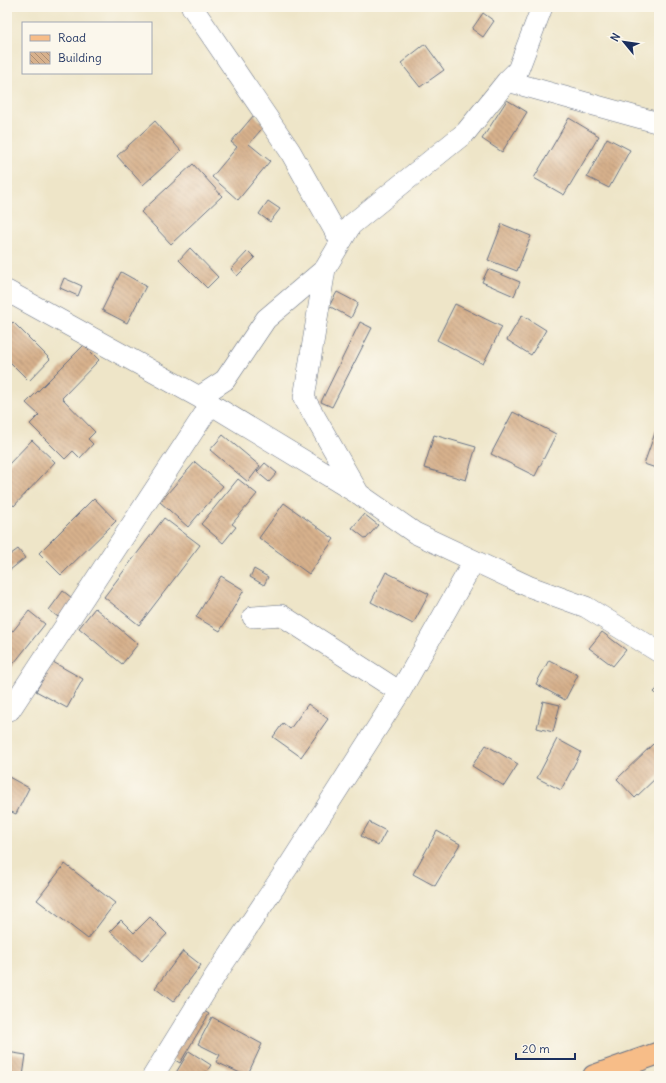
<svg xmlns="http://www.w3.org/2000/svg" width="666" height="1083" viewBox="0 0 666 1083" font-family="Delius,sans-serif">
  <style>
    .building { fill: url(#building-back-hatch) }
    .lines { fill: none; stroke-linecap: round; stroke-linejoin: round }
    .minor-casing { stroke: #656f83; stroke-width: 22 }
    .primary-casing { stroke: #656f83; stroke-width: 24 }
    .minor { stroke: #fff; stroke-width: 21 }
    .primary { stroke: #f7bd88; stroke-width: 22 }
  </style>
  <defs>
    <pattern id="building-back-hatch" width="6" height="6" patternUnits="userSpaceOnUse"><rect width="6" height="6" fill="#d7b18c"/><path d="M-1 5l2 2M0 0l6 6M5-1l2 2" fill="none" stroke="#ae9076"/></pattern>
  </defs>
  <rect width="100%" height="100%" fill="#fbf7ec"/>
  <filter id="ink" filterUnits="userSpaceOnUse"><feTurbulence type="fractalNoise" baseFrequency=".025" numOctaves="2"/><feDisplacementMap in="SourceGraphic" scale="8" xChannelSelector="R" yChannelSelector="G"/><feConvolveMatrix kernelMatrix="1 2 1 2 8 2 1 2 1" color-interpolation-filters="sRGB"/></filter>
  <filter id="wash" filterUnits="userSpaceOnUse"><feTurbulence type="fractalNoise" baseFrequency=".012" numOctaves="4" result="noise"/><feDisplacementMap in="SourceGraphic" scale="16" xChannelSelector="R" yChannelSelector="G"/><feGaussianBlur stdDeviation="0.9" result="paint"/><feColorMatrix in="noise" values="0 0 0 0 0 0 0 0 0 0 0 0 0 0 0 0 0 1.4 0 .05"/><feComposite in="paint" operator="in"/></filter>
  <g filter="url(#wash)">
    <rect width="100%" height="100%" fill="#eee5c8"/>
    <g id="blocks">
      <path class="building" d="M483 13 494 21 483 37 472 29Z
        M425 44 444 70 420 87 401 63Z
        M507 100 527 112 502 152 482 139Z
        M254 115 265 125 249 144 270 161 238 200 212 177 237 147 231 142Z
        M569 118 599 136 564 195 534 178Z
        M155 121 181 151 143 185 117 156Z
        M607 138 630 150 609 188 587 177Z
        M193 164 222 196 171 244 141 212Z
        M268 201 280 209 270 222 259 214Z
        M502 224 531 236 517 271 488 260Z
        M190 248 218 277 207 288 179 260Z
        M248 251 255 258 237 276 231 269Z
        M488 269 520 282 514 296 482 282Z
        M121 272 146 286 127 323 102 310Z
        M64 278 82 286 78 296 60 288Z
        M337 292 358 303 351 318 329 306Z
        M455 304 502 327 483 364 437 340Z
        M522 315 546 330 531 355 507 340Z
        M13 322 50 359 29 381 7 359V328Z
        M360 322 372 328 332 407 321 402Z
        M84 345 99 360 62 398 95 432 88 439 93 444 80 458 73 451 65 459 30 424 39 415 26 403Z
        M513 412 556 434 535 476 491 454Z
        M656 430 659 431V469L644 464Z
        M223 435 260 466 248 482 210 450Z
        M434 435 476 447 466 480 424 468Z
        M32 440 55 462 14 506 7 498V466Z
        M195 462 223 486 188 527 160 502Z
        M265 463 277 473 269 482 257 472Z
        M238 479 257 494 232 524 236 527 223 543 201 524Z
        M94 498 116 521 61 575 39 553Z
        M284 503 334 539 309 574 259 538Z
        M364 514 378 525 366 539 352 528Z
        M164 518 200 545 139 625 104 597Z
        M18 549 25 558 10 570 7 566V557Z
        M254 569 268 577 264 585 250 577Z
        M386 572 429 594 413 624 371 602Z
        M221 576 244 590 220 631 196 617Z
        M63 591 76 601 62 620 49 610Z
        M95 608 138 644 122 664 79 628Z
        M29 611 45 624 11 667 7 664V627L13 631Z
        M602 632 626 650 613 666 589 648Z
        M549 660 578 675 565 700 536 684Z
        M53 662 83 679 67 708 36 691Z
        M659 687V697L654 692Z
        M543 701 560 705 553 732 537 728Z
        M308 704 328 719 301 757 273 737 283 723 290 729Z
        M557 739 581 752 561 790 537 778Z
        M653 744 659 750V775L635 798 617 779Z
        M486 745 518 764 504 786 472 766Z
        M7 776 29 788 16 814 7 810Z
        M369 822 386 831 378 846 361 836Z
        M437 831 460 844 435 886 413 874Z
        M65 864 115 903 88 939 37 900Z
        M150 917 167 934 142 961 110 931 121 920 134 933Z
        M183 951 201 965 173 1002 155 988Z
        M199 1008 209 1014 180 1063 170 1057Z
        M212 1017 262 1044 247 1076 216 1062 220 1055 198 1044Z
        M189 1051 211 1065 204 1076H174Z
        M7 1052 26 1055 23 1076H7Z"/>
    </g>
  </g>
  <g filter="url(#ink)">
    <use href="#blocks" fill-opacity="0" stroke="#656f83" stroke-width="1"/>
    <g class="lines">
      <g class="minor-casing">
        <path id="minor" d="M192 7 290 151 340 240
          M542 7 518 70 507 81 466 132 351 225 325 269 304 398 359 494 415 533 528 586 586 607 659 652
          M507 81 659 123
          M7 291 199 397 357 493
          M199 397 225 380 266 319 325 269
          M253 617 281 615 400 692
          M10 710 211 404
          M153 1076 215 976 290 864 400 692 474 561"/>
      </g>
      <g class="primary-casing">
        <path id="primary" d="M594 1076 659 1053"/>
      </g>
      <use href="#minor" class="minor"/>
      <use href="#primary" class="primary"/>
    </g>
  </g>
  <rect width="666" height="1083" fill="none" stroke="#fbf7ec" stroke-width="24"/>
  <rect x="22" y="22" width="130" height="52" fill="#fbf7ec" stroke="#a1a7b3"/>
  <rect x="30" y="35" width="20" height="6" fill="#f7bd88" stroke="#a1a7b3"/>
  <text x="58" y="42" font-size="12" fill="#1b2f5e">Road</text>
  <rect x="30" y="52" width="20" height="12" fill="url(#building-back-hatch)" stroke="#a1a7b3"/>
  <text x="58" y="62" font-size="12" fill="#1b2f5e">Building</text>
  <g transform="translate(624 42) rotate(299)" stroke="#fbf7ec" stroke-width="3" paint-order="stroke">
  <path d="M0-3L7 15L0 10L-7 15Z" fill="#1b2f5e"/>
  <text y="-6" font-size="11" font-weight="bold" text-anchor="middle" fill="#1b2f5e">N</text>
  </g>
  <path d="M516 1053v6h59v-6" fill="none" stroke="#1b2f5e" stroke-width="2"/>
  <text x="522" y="1053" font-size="12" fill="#1b2f5e" stroke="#fbf7ec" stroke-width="3" paint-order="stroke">20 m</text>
</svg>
